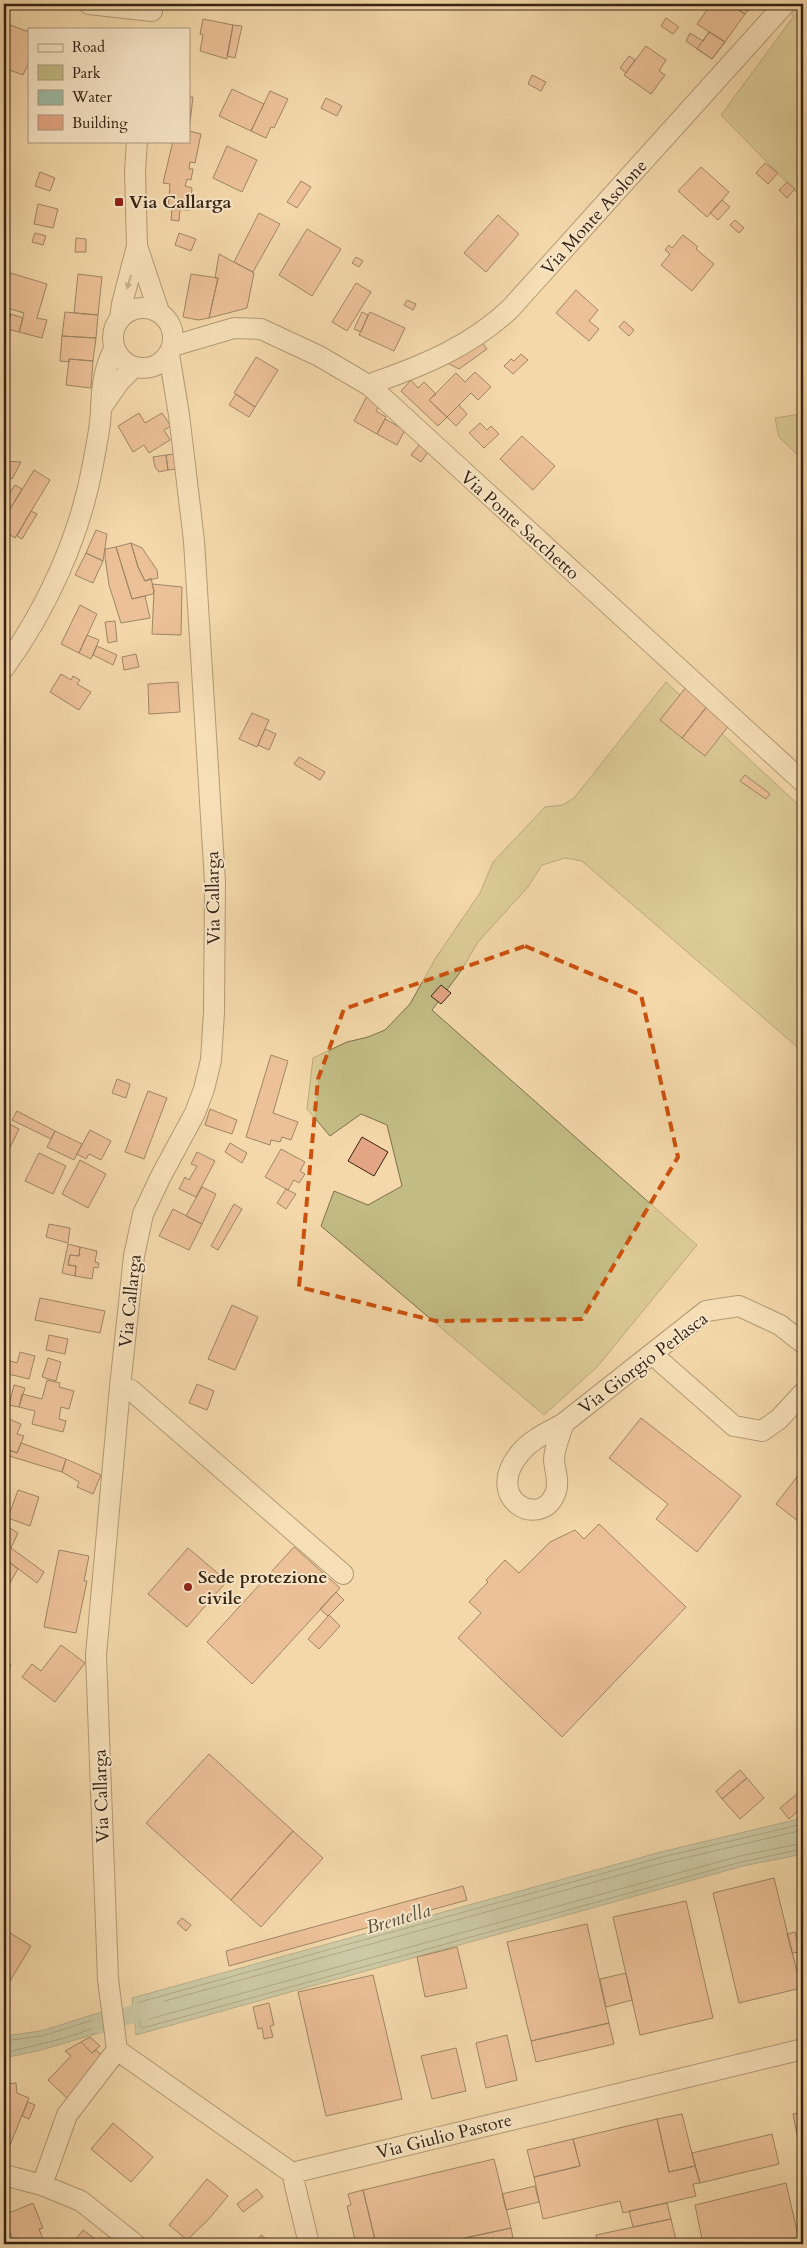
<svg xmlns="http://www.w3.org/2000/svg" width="807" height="2248" viewBox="0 0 807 2248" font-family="Cardo,serif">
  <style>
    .green { fill: #c2bc84; stroke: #7c704c }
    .water { fill: #9dbba4; stroke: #737e6a }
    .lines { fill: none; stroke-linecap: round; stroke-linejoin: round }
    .shore { stroke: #696f5c; stroke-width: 1 }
    .canal { stroke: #9dbba4; stroke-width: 18 }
    .building { fill: #e4a584; stroke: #352313 }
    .minor-casing { stroke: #655039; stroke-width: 22 }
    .minor { stroke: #f8e6c8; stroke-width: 20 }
    .oneway { fill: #96846e }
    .marked { fill: none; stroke: #cd510d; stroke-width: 4; stroke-dasharray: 10 6; stroke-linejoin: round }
    .poi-dot { fill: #8f2418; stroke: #f8e6c8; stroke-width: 2 }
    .labels { text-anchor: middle; stroke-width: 4; stroke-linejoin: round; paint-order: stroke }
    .poi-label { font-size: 18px; font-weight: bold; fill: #352313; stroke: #f8e6c8; text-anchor: start }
    .street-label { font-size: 18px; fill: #352313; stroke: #f8e6c8 }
    .water-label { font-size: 19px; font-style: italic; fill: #54513e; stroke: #f8e6c8 }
  </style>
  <rect width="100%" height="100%" fill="#f4d8aa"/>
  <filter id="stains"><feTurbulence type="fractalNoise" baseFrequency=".004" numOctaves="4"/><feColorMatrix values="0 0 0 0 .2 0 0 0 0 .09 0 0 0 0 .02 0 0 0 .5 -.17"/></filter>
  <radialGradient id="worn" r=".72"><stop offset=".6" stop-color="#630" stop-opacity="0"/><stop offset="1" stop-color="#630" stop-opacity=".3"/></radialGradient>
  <path class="green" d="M777 4H803V199L721 115 794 16Z
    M801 414 803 415V460L779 437 775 418Z
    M666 682 803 809V1052L582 861 565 858 542 865 528 887 478 942 461 971 432 1010 697 1245 597 1367 544 1415 321 1226 334 1191 368 1205 402 1186 387 1125 361 1114 330 1136 307 1109 313 1058 347 1042 368 1037 385 1030 410 1004 435 959 480 893 493 862 545 807 563 805 574 798Z"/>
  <path class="water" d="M803 1818V1854L743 1866 136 2035 132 1998 661 1852Z
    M105 2011 109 2030 41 2050 4 2058V2036L41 2031Z"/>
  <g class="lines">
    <path class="shore" d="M803 1824 662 1857 140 2002 138 2004 140 2026 143 2028 741 1862 803 1849
      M803 1830 663 1863 147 2006 145 2008 146 2018 149 2019 740 1856 803 1843
      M4 2041 42 2036 99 2018 102 2020
      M4 2053 65 2038 103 2025"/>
    <path class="canal" d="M100 2024 157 2007"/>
  </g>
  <path class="building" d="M711 4H729L745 14 725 42 697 24Z
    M729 4H753L745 14Z
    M666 18 679 27 673 34 661 26Z
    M203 19 233 25 227 59 200 51 203 35 200 34Z
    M5 23 29 32V62L23 75 4 68Z
    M233 25 242 26 235 58 227 56Z
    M709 32 725 42 712 59 697 49Z
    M709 32 725 42 712 59 686 41 690 33 703 41Z
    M646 46 666 60 659 71 665 75 651 94 624 75Z
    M629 56 635 60 626 73 620 68Z
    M532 75 546 82 541 91 528 84Z
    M232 89 264 104 251 131 219 116Z
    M270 91 288 99 274 128 271 127 266 138 251 131Z
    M189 97H193L189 131Z
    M326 98 342 106 337 116 321 108Z
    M189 131 201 134 195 163 190 162 189 169H193L191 180 187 179 185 186 192 188 190 210 168 209 170 184 163 183 173 141H189Z
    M227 146 257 160 242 192 213 178Z
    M765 163 778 173 768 184 756 173Z
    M701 167 729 192 707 217 678 191Z
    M40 172 55 178 50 191 35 186Z
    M301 181 311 187 297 208 287 202Z
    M787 182 795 189 787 198 779 190Z
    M722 200 730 207 718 220 710 213Z
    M38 204 58 209 53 228 34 224Z
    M172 209H180L179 221 171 220Z
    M259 213 280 224 253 272 234 262Z
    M498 215 519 234 486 272 464 253Z
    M735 220 744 228 739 233 730 225Z
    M307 229 341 249 312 296 279 275Z
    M35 233 46 236 43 245 32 242Z
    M179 233 196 239 191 251 175 245Z
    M683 235 698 247 696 249 714 264 692 291 661 265 670 254 665 250 669 245 672 248Z
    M76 238 86 239V252H75Z
    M219 254 254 273 247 308 209 318 218 278H215Z
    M356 257 363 261 359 267 352 263Z
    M4 271 47 284 37 318 47 320 42 338 19 332 24 313 4 307Z
    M78 274 102 277 98 315 74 313Z
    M191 274 218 278 209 318 198 320 183 317Z
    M356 283 371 292 347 331 332 322Z
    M576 290 598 310 589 321 599 329 589 341 556 313Z
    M407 300 416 304 413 310 404 305Z
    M65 312 98 315 96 338 62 336Z
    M362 312 368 315 361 332 354 329Z
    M370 312 405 328 394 351 359 335Z
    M11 314 23 318 19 332 7 329Z
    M624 321 634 330 629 336 619 327Z
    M62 336 96 338 93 361 69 359V362L60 361Z
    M480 340 487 349 459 369 449 364 447 357Z
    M521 354 528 360 513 374 504 366 511 359 514 361Z
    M256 357 278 370 255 407 234 393Z
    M69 359 93 361 91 388 66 385Z
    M475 372 491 387 478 400 471 393 447 417 429 400 456 373 465 382Z
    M411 380 418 388 424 382 436 394 429 400 447 417 438 426 401 391Z
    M236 394 255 407 249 417 229 405Z
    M368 394 381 402 376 411 386 417 377 434 354 421Z
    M459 405 467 414 456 426 447 417Z
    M139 413 145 423 162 413 171 426 164 430 170 440 149 453 144 445 133 452 118 426Z
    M385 419 405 430 397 445 377 434Z
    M480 423 487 430 491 426 499 434 484 448 469 433Z
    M522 436 555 466 533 490 500 459Z
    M419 445 428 452 421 462 411 455Z
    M175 454 177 469 168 470 166 455Z
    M166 455 168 470 159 472 155 467 153 457Z
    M4 461 21 462 12 479 4 475Z
    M34 470 50 480 15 538 4 531V519Z
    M15 485 22 489 7 514 4 512V495L7 497Z
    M31 511 37 514 22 539 17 536Z
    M96 530 107 534 103 561 86 553Z
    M131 543 138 567 145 581 151 578 154 591 153 594 132 599 116 547Z
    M131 543 142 548 157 570 158 578 145 581 138 567Z
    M116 547 132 599 145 596 150 618 121 623 109 585 105 557V549Z
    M86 553 103 561 93 583 75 575Z
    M152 584 182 587 181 635 152 634 154 591Z
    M80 605 97 614 79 653 61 644Z
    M115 621 117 641 108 643 105 622Z
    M87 635 99 640 91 659 79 653Z
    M97 646 117 655 113 665 93 655Z
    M136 654 139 667 124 670 122 657Z
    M61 674 71 680 73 676 80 680 77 684 91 692 79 710 50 692Z
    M178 682 180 712 149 714 148 684Z
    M687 686 709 704 682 738 660 720Z
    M709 704 730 724 705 756 682 738Z
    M252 713 269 720 257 747 239 739Z
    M265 729 276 734 269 750 258 745Z
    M299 757 325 772 320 780 294 764Z
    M745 775 770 794 766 799 740 781Z
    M441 985 451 993 441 1004 431 996Z
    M271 1055 288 1061 273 1113 298 1122 291 1140 282 1137 280 1142 271 1140 270 1145 246 1137Z
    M117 1079 130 1084 126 1098 112 1093Z
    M148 1091 167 1098 144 1159 125 1152Z
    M210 1109 237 1120 232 1134 205 1125Z
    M17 1111 55 1131 51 1139 12 1120Z
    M4 1121 19 1129 4 1160Z
    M90 1130 111 1141 101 1160 89 1154 86 1159 77 1154Z
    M55 1131 82 1144 74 1160 47 1147Z
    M362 1137 388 1152 374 1176 348 1161Z
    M230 1143 247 1153 242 1163 225 1152Z
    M281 1149 305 1162 300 1171 305 1174 299 1183 294 1180 288 1190 265 1177Z
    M197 1152 215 1161 196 1197 179 1189 185 1177 189 1180 197 1166 191 1164Z
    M39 1153 66 1166 53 1194 25 1181Z
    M80 1160 106 1174 88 1208 62 1194Z
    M202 1187 216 1194 202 1224 186 1216Z
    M286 1189 296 1194 286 1209 277 1203Z
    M234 1204 242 1209 218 1250 211 1246Z
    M173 1209 202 1224 189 1250 159 1236Z
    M49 1224 70 1228 68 1243 46 1237Z
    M68 1244 80 1247 79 1256 70 1255 68 1265 76 1266 75 1276 62 1273Z
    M80 1247 97 1251 95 1262 99 1263 98 1268 94 1267 92 1279 75 1276 76 1266 68 1265 70 1255 79 1256Z
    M40 1298 105 1311 100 1333 35 1320Z
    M232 1305 258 1317 235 1370 208 1359Z
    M49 1335 68 1339 65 1354 46 1350Z
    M20 1352 35 1356 29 1379 4 1373V1359L17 1363Z
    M48 1358 61 1362 56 1381 42 1377Z
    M47 1380 60 1383 59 1387 74 1391 69 1409 61 1407 59 1419 66 1421 63 1432 32 1424 35 1411 19 1407 22 1394 42 1399Z
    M197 1384 214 1391 207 1410 189 1403Z
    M14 1385 25 1388 19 1407 9 1405Z
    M4 1417 21 1424 17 1434 24 1436 17 1453 4 1448Z
    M641 1418 741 1496 697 1552 656 1519 668 1504 609 1458Z
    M21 1443 66 1459 62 1472 6 1455 7 1449 17 1453Z
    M66 1459 101 1475 93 1494 77 1487 79 1482 62 1472Z
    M803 1469V1525L776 1504Z
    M18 1490 39 1497 30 1526 8 1518Z
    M599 1524 686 1607 562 1737 458 1638 481 1613 469 1602 488 1582 486 1580 505 1560 519 1573 550 1542 575 1530 584 1539Z
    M5 1525 18 1533 11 1548 44 1572 37 1583 4 1558Z
    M294 1547 340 1588 252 1684 207 1642Z
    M188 1548 227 1581 187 1627 148 1594Z
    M59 1550 89 1556 84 1581H87L76 1633 44 1627Z
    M5 1559 18 1569 4 1593V1562Z
    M336 1592 344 1600 328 1616 320 1609Z
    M329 1615 340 1626 319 1649 308 1639Z
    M61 1645 85 1663 55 1702 22 1677 32 1664 41 1671Z
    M4 1660 11 1665 4 1677Z
    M209 1754 293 1831 231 1900 146 1823Z
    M740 1770 747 1778 722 1799 716 1791Z
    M747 1778 764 1798 740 1819 722 1799Z
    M803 1789V1813L800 1816 797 1812 789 1819 780 1808Z
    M293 1831 323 1858 261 1927 231 1900Z
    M774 1878 801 1988 739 2003 713 1893Z
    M463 1886 467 1900 229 1966 226 1951Z
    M686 1901 713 2018 640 2035 613 1917Z
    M182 1918 191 1925 186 1931 177 1923Z
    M587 1924 609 2023 531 2041 507 1942Z
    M7 1931 31 1946 4 1991V1936Z
    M795 1932 800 1952 792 1953 787 1934Z
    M457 1947 467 1988 425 1997 417 1957Z
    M626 1973 632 2000 606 2007 600 1979Z
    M373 1975 402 2099 326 2116 298 1992Z
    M269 2003 274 2025 270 2026 273 2037 264 2039 262 2028 258 2029 253 2007Z
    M609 2023 614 2044 536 2062 531 2041Z
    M507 2035 517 2080 486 2088 476 2043Z
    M90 2037 100 2046 92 2053 81 2042Z
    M81 2042 92 2053 96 2050 105 2058 69 2100 48 2080 71 2056 65 2051Z
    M456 2048 466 2091 432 2099 421 2056Z
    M4 2075 6 2084 16 2083 17 2093 29 2098 4 2160Z
    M28 2102 35 2105 29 2119 22 2116Z
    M803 2112V2160H802L793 2114Z
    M682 2114 695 2166 669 2172 657 2119Z
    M657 2119 669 2172 695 2166 700 2183 693 2184 696 2196 623 2213 620 2201 543 2219 534 2177 580 2166 573 2139Z
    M113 2123 153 2157 131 2182 91 2149Z
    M772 2134 779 2164 700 2183 692 2153Z
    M573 2139 580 2166 534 2177 527 2150Z
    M494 2159 511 2228 435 2244H376L363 2190Z
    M207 2179 228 2196 208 2220 187 2240 169 2225Z
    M786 2183 800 2244H703L695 2205Z
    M535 2186 539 2202 506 2210 502 2194Z
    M257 2189 263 2197 243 2212 237 2204Z
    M363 2190 376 2244H356L347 2206 351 2205 348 2194Z
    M33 2203 43 2228 39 2229 45 2244H14L4 2215Z
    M667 2203 671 2219 633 2227 629 2211Z
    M671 2219 677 2244H598L596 2235Z
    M511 2228 513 2238 485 2244H458L457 2240Z
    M83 2230 102 2244H72Z
    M261 2235 273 2244H255Z"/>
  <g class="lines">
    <g class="minor-casing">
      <path id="minor" d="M89 4 152 11
        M137 246 159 312
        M113 338a30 30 0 1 1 60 0a30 30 0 1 1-60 0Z
        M120 318 122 304 137 246 135 171 137 141
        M173 346 234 328 261 329 319 356 370 386 803 782
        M370 386 376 382C425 365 472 345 510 309L785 4
        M101 408 119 382 133 368
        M4 668C47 609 80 536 93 464 96 446 101 426 101 408 102 386 104 369 114 349
        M653 1355 734 1426 762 1431 779 1419 803 1393
        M120 1387 131 1390 343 1574
        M564 1423 706 1311 739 1306 780 1325 803 1343
        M564 1423C560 1435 554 1448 554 1460 555 1472 560 1483 555 1494 540 1530 482 1499 520 1453 531 1439 549 1432 564 1423Z
        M117 2050 292 2173 803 2049
        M292 2173 309 2244
        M4 2175 42 2185 81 2201 135 2244
        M42 2185 67 2115 117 2050 108 1979 96 1655 120 1387 134 1256 143 1214 161 1176 195 1113 204 1089 211 1060 214 1012 215 882 194 541 179 415 169 354"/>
    </g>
    <use href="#minor" class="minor"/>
  </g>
  <defs><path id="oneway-solid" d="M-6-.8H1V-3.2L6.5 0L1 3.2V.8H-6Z" transform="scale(1.25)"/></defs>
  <use class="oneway" href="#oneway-solid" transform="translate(129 282) rotate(106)"/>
  <path d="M0 0H807V2248H0ZM525 946 641 995 678 1157 582 1319 436 1321 299 1287 318 1079 344 1009Z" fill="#f4d8aa" fill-opacity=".55" fill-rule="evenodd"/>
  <path class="marked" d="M525 946 641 995 678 1157 582 1319 436 1321 299 1287 318 1079 344 1009Z"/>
  <g class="poi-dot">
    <rect x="114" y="197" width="10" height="10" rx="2.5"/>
    <circle cx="188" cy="1587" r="5"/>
  </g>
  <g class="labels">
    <g class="poi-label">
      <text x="129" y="208">Via Callarga</text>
      <text x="198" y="1583">Sede protezione<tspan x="198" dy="21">civile</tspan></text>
    </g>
    <g class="street-label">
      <text transform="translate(594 217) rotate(-48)" y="6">Via Monte Asolone</text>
      <text transform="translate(520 525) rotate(42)" y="6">Via Ponte Sacchetto</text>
      <text transform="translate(213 898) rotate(-91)" y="6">Via Callarga</text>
      <text transform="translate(130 1301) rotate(-84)" y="6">Via Callarga</text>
      <text transform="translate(643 1363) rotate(-37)" y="6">Via Giorgio Perlasca</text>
      <text transform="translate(101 1796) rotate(-92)" y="6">Via Callarga</text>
      <text transform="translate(444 2136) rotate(-14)" y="6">Via Giulio Pastore</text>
    </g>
    <g class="water-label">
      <text transform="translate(398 1918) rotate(-16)" y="7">Brentella</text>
    </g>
  </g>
  <rect width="807" height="2248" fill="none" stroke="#f4d8aa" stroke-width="20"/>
  <rect x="5" y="5" width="797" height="2238" fill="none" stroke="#352313" stroke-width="2.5"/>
  <rect x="10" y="10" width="787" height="2228" fill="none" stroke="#352313"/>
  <rect x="28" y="28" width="162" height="115" fill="#f8e6c8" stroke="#aa9880"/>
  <rect x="38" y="44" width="25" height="8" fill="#f8e6c8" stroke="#aa9880"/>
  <text x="72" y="52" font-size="15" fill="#352313">Road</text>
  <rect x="38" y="65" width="25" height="15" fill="#c2bc84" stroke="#aa9880"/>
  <text x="72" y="78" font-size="15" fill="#352313">Park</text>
  <rect x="38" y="90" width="25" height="15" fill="#9dbba4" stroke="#aa9880"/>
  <text x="72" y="102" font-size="15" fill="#352313">Water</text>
  <rect x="38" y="115" width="25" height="15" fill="#e4a584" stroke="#aa9880"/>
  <text x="72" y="128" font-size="15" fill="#352313">Building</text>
  <rect width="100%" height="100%" filter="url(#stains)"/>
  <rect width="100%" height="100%" fill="url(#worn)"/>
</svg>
